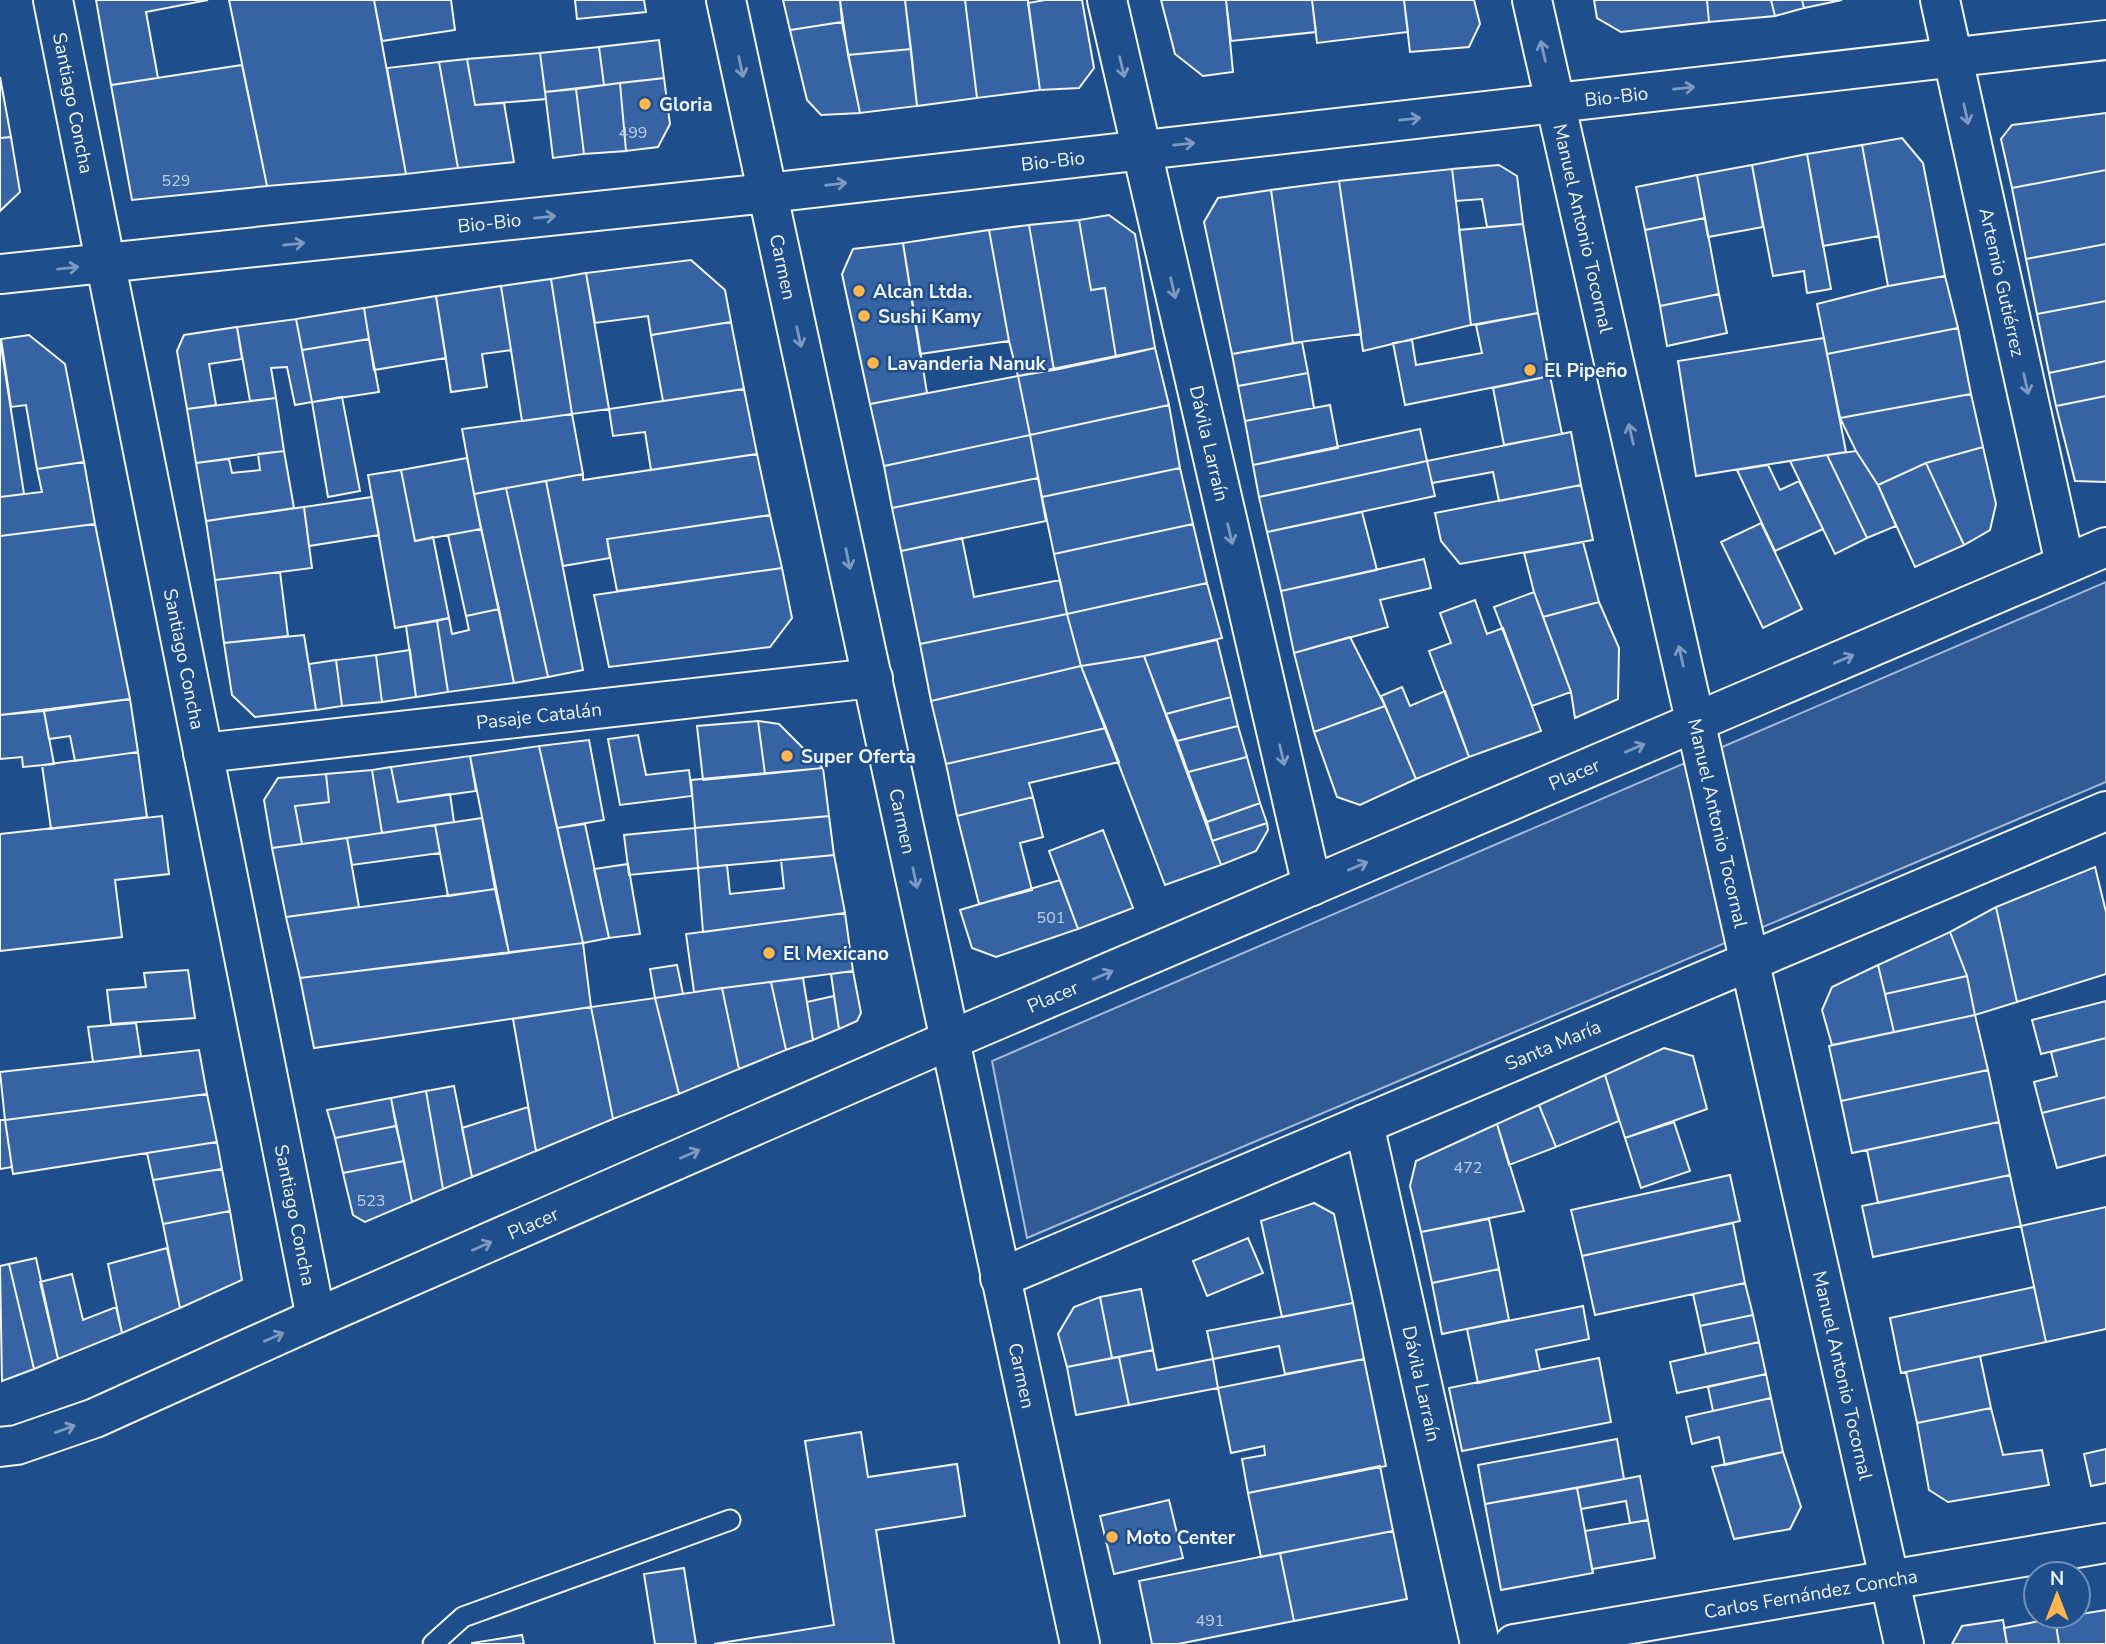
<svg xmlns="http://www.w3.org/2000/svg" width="2106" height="1644" viewBox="0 0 2106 1644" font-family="'Nunito Sans',sans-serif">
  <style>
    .built { fill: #305b95; stroke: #a8bbd7; stroke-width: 2 }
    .building { fill: #3563a3; stroke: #f2f6ff; stroke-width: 2 }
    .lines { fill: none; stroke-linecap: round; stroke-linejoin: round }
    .lane-casing { stroke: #f2f6ff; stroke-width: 23 }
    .street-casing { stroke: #f2f6ff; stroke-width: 42 }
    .secondary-casing { stroke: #f2f6ff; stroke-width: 42 }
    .lane { stroke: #1f4e8c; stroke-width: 19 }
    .street { stroke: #1f4e8c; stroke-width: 38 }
    .secondary { stroke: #1f4e8c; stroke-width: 38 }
    .oneway { stroke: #7e9ac0 }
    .poi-dot { fill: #ffb74d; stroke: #1f4e8c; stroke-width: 2.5 }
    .labels { text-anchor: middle; stroke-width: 5; stroke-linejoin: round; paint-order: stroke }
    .number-label { font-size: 16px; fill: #c3d1e8 }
    .street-label { font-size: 19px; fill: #f2f6ff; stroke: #1f4e8c }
    .poi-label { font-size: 19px; font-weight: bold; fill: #f2f6ff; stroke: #1f4e8c; text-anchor: start }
  </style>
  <rect width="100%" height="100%" fill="#1f4e8c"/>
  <path class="built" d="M2106 582V782L1027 1238 992 1061Z"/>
  <path class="building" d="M96 0H208L146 12 158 78 111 85Z
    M229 0H374L406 174 267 186Z
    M374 0H451L455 30 382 41Z
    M575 0H644L646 12 577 19Z
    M783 0H840L842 22 790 30Z
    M840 0H905L911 49 848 55Z
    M905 0H965L977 98 917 106Z
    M965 0H1028L1040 90 977 98Z
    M1045 0H1082L1094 68 1079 88 1040 90 1028 3Z
    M1161 0H1226L1233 72 1203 76 1175 54Z
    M1226 0H1312L1316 32 1231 41Z
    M1312 0H1404L1408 32 1317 43Z
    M1404 0H1474L1480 24 1469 47 1410 52Z
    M1594 0H1707L1709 22 1621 32 1597 18Z
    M1707 0H1771L1775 16 1709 22Z
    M1771 0H1802L1804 8 1775 16Z
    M1802 0H1842L1804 8Z
    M842 22 860 113 821 115 807 100 790 30Z
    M659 40 664 78 604 85 599 47Z
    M599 47 604 85 545 92 540 53Z
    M911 49 917 106 860 113 848 55Z
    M540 53 546 99 475 105 467 59Z
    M467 59 475 105 504 103 514 162 458 168 439 62Z
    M439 62 458 168 406 174 387 68Z
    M242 65 267 186 132 200 111 85Z
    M0 77 11 137 0 138Z
    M664 78 670 124 658 147 626 151 620 83Z
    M620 83 626 151 584 154 576 89Z
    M576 89 584 154 553 158 545 92Z
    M2106 113V170L2012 188 2001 139 2012 125Z
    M11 137 20 192 0 211V138Z
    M1902 138 1923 163 1945 276 1888 286 1862 145Z
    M1862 145 1879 236 1823 246 1807 154Z
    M1807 154 1831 289 1807 293 1804 271 1773 276 1752 165Z
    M1499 165 1517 176 1523 224 1487 227 1482 199 1456 201 1452 169Z
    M1752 165 1763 227 1708 237 1697 175Z
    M1452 169 1471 325 1363 351 1339 181Z
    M2106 170V244L2026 259 2012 188Z
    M1697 175 1705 218 1645 230 1636 187Z
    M1339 181 1361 334 1293 343 1271 190Z
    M1271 190 1293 343 1232 354 1204 222 1218 198Z
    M1109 215 1135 234 1155 348 1116 357 1105 288 1091 290 1079 220Z
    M1705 218 1719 294 1660 306 1645 230Z
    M1079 220 1091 290 1105 288 1116 357 1054 370 1029 225Z
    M1523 224 1538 313 1471 325 1459 230Z
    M1029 225 1054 370 1018 376 1009 341 989 230Z
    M989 230 1009 341 920 354 903 243Z
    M903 243 927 393 870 404 842 274 853 249Z
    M2106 244V301L2037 314 2026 259Z
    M691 260 725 290 731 322 651 335 648 316 595 323 586 273Z
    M586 273 609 409 572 414 551 279Z
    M1945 276 1958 328 1827 354 1817 304 1888 286Z
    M551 279 572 414 522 421 501 286Z
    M501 286 511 350 482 354 487 387 451 392 436 296Z
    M1719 294 1727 333 1667 346 1660 306Z
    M436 296 446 358 374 370 364 308Z
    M2106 301V361L2049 373 2037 314Z
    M364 308 369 339 302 350 296 319Z
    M1538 313 1550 376 1405 405 1393 343 1412 340 1416 365 1482 353 1476 325Z
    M296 319 312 402 295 405 287 367 271 368 276 398 250 401 237 327Z
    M731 322 744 389 663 401 651 335Z
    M237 327 242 359 209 364 216 405 187 409 177 351 184 335Z
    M1958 328 1971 394 1840 418 1827 354Z
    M29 335 65 364 84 462 37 469 26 405 11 407 1 339Z
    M1824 338 1846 452 1696 476 1678 361Z
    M0 339 24 494 0 497Z
    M369 339 379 392 312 402 302 350Z
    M1302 342 1308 373 1238 386 1232 354Z
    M1155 348 1169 405 1030 435 1018 376Z
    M2106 361V396L2056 406 2049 373Z
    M1308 373 1314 408 1245 421 1238 386Z
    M1018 376 1030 435 884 466 870 404Z
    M1550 376 1562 434 1504 445 1493 388Z
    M744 389 757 454 651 470 645 432 613 436 609 409Z
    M1971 394 1983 447 1926 463 1878 485 1856 451 1840 418Z
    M2106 396V482L2075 481 2056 406Z
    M342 397 360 491 328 497 312 402Z
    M276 398 284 451 196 463 187 409Z
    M1169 405 1180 468 1042 497 1030 435Z
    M1330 405 1338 448 1253 465 1245 421Z
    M572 414 583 474 474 494 462 429Z
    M1420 429 1427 461 1259 497 1253 465Z
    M1571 432 1581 485 1499 501 1493 472 1432 483 1427 461Z
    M1030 435 1038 478 892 508 884 466Z
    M1983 447 1996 504 1990 530 1964 545 1926 463Z
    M284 451 294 508 206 521 196 463 229 459 232 473 260 470 258 454Z
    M1856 451 1878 485 1896 526 1867 538 1827 455Z
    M757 454 770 515 607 539 610 558 563 566 546 481 583 474V480Z
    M1827 455 1867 538 1835 554 1790 461Z
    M467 458 481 529 415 541 401 470Z
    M1427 461 1435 496 1267 532 1259 497Z
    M84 462 95 524 0 536V497L42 492 37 469Z
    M1926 463 1964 545 1915 567 1878 485Z
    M1768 465 1780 490 1799 481 1823 529 1775 551 1737 470Z
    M1180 468 1193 524 1054 554 1042 497Z
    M401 470 415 541 433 537 449 618 395 628 368 475Z
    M1038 478 1046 521 901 551 892 508Z
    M546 481 583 670 548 677 506 488Z
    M1581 485 1593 540 1460 564 1441 541 1435 513Z
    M506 488 548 677 514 683 474 494Z
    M372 497 379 535 309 546 304 507Z
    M304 507 312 568 215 580 206 521Z
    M1362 512 1377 570 1281 591 1267 532Z
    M770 515 782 568 617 591 607 539Z
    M1761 523 1802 609 1763 628 1721 542Z
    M95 524 130 699 0 715V536Z
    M1193 524 1207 583 1067 614 1054 554Z
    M481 529 499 609 466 616 448 535Z
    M962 538 974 597 1060 580 1067 614 920 644 901 551Z
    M1583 542 1599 602 1543 617 1534 592 1524 553Z
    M1424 559 1431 588 1380 600 1388 627 1294 653 1281 591Z
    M782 568 792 618 770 647 609 667 594 595Z
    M280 572 288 636 224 643 215 580Z
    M1207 583 1222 638 1144 656 1081 666 1067 614Z
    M1534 592 1571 692 1532 706 1494 607Z
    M1475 600 1487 634 1503 628 1541 731 1469 757 1429 651 1451 643 1440 613Z
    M1599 602 1619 648 1618 699 1575 718 1571 692 1543 617Z
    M499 609 514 683 448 692 437 621 449 618 452 634 469 630 466 616Z
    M1067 614 1081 666 931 701 920 644Z
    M437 621 448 692 416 697 406 626Z
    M304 635 316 710 255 717 232 695 224 643Z
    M1350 637 1385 706 1314 732 1294 653Z
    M1217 640 1231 697 1166 714 1144 656Z
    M410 650 416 697 382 702 376 655Z
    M376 655 382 702 342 706 336 660Z
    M1144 656 1221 865 1165 885 1081 666Z
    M336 660 342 706 316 710 309 664Z
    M1081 666 1106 728 946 764 931 701Z
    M1402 687 1410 706 1445 691 1469 757 1416 779 1381 696Z
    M1231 697 1238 726 1177 741 1166 714Z
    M130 699 138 752 75 761 70 736 49 739 44 711Z
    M1385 706 1416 779 1360 805 1337 797 1314 732Z
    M44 711 54 764 23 767 22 757 0 759V715Z
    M758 721 779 724 823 768 765 774Z
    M758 721 765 774 703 780 697 726Z
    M1238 726 1247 757 1188 772 1177 741Z
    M1106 728 1119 762 1029 783 1033 797 957 816 946 764Z
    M638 735 646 775 689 770 692 796 620 805 608 739Z
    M589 740 604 820 557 828 539 746Z
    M539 746 583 943 509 953 470 756Z
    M138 752 147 817 51 829 42 765Z
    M470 756 476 791 398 802 391 767Z
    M1247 757 1260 803 1207 822 1188 772Z
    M391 767 398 802 450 794 454 822 382 833 372 770Z
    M823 768 829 816 695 828 691 780Z
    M372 770 382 833 302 844 295 806 329 802 326 774Z
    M326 774 329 802 295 806 302 844 272 848 264 800 278 778Z
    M1033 797 1043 837 1020 843 1032 890 979 904 957 816Z
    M1260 803 1267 823 1212 841 1207 822Z
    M162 816 169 874 115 880 122 937 0 951V834Z
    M829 816 834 855 698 868 695 828Z
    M482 818 495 889 448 896 435 825Z
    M1267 823 1268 830 1256 851 1221 865 1212 841Z
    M585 824 609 938 583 943 557 828Z
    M435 825 440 853 352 865 347 838Z
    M695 828 698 868 629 875 624 835Z
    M1103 830 1133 908 1078 929 1049 851Z
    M347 838 359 907 286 917 272 848Z
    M834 855 845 913 703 932 698 868 727 865 730 894 784 888 781 860Z
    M628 864 640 934 609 938 594 869Z
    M2095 867 2106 912V974L2017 1002 1996 907Z
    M1060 880 1078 929 996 957 972 948 960 910Z
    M495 889 509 953 300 978 286 917Z
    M1996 907 2017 1002 1975 1015 1967 976 1950 932Z
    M845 913 853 971 694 992 686 934Z
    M1950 932 1967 976 1885 994 1878 965Z
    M583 943 591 1007 314 1048 300 978Z
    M677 965 683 994 655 998 650 969Z
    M1878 965 1894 1032 1832 1045 1822 1010 1832 987Z
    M188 970 195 1018 111 1024 107 990 146 987 144 973Z
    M853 971 861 1013 857 1021 839 1029 831 974Z
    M1967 976 1975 1015 1894 1032 1885 994Z
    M803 978 813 1040 786 1050 771 982Z
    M771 982 786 1050 739 1069 722 988Z
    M722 988 739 1069 679 1094 655 998Z
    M834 996 839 1029 813 1040 807 1002Z
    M655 998 679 1094 613 1119 591 1007Z
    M2106 1001V1038L2041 1054 2032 1020Z
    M591 1007 613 1119 536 1151 513 1019Z
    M1975 1015 1988 1070 1841 1101 1829 1046Z
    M136 1023 141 1056 93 1062 88 1027Z
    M2106 1038V1097L2042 1113 2034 1082 2057 1076 2051 1052Z
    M1664 1048 1693 1056 1707 1109 1625 1138 1605 1075Z
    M199 1050 207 1094 5 1120 0 1072Z
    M1988 1070 1999 1122 1852 1153 1841 1101Z
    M1605 1075 1619 1121 1556 1147 1539 1105Z
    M454 1086 472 1177 443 1189 426 1091Z
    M426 1091 443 1189 412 1202 391 1098Z
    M207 1094 217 1142 13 1174 5 1120Z
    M2106 1097V1155L2057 1168 2042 1113Z
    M391 1098 396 1126 335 1138 327 1110Z
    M1539 1105 1556 1147 1509 1165 1497 1124Z
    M528 1107 536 1151 472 1177 462 1128Z
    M0 1120H5L12 1167 0 1169Z
    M1674 1122 1690 1171 1641 1188 1625 1138Z
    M1999 1122 2010 1175 1878 1203 1867 1150Z
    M1497 1124 1524 1211 1421 1232 1410 1186 1416 1161Z
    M396 1126 404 1161 343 1173 335 1138Z
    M217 1142 222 1169 153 1180 147 1153Z
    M404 1161 412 1202 365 1222 353 1215 343 1173Z
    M222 1169 230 1211 163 1224 153 1180Z
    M1730 1175 1740 1221 1582 1256 1571 1210Z
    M2010 1175 2021 1226 1873 1257 1862 1206Z
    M1314 1203 1334 1214 1353 1303 1282 1317 1261 1221Z
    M2106 1207V1329L2046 1342 2021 1226Z
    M230 1211 242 1280 180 1308 163 1224Z
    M1489 1219 1499 1269 1432 1283 1421 1232Z
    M1733 1223 1745 1283 1595 1315 1582 1256Z
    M1248 1238 1263 1273 1207 1296 1193 1261Z
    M167 1248 180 1308 122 1333 108 1264Z
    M36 1258 58 1359 34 1369 9 1264Z
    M9 1264 34 1369 2 1381 0 1266Z
    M1499 1269 1509 1320 1442 1334 1432 1283Z
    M72 1274 83 1320 116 1307 122 1333 58 1359 40 1282Z
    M1745 1283 1753 1315 1700 1326 1693 1294Z
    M2034 1287 2046 1342 1901 1373 1890 1318Z
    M1141 1289 1153 1350 1112 1358 1100 1297Z
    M1100 1297 1112 1358 1067 1367 1058 1334 1074 1307Z
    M1353 1303 1364 1359 1285 1374 1279 1346 1213 1359 1207 1331Z
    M1583 1306 1589 1339 1536 1350 1540 1370 1478 1383 1467 1329Z
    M1753 1315 1759 1342 1706 1354 1700 1326Z
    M1759 1342 1766 1374 1677 1393 1670 1362Z
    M1153 1350 1157 1370 1213 1359 1218 1388 1129 1405 1119 1357Z
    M1980 1356 1991 1408 1917 1423 1906 1372Z
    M1119 1357 1129 1405 1076 1415 1067 1367Z
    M1599 1358 1611 1422 1462 1451 1449 1388Z
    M1364 1359 1386 1466 1248 1493 1242 1459 1265 1455 1264 1446 1231 1453 1218 1388Z
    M1766 1374 1771 1398 1713 1411 1708 1387Z
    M1771 1398 1783 1452 1725 1465 1719 1437 1692 1444 1686 1417Z
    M1991 1408 2003 1455 2042 1450 2049 1485 1948 1502 1929 1490 1917 1423Z
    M861 1432 868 1477 957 1464 965 1516 876 1530 894 1644H714L834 1625 805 1441Z
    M1617 1439 1624 1479 1485 1504 1478 1465Z
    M2106 1449V1483L2091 1486 2084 1454Z
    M1783 1452 1801 1507 1790 1529 1734 1539 1712 1467Z
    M1380 1466 1393 1531 1261 1557 1248 1493Z
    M1640 1476 1648 1520 1630 1523 1626 1501 1581 1509 1577 1488Z
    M1577 1488 1593 1573 1501 1590 1485 1504Z
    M1169 1500 1183 1558 1114 1574 1100 1516Z
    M1648 1520 1655 1558 1592 1569 1585 1531Z
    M1393 1531 1407 1599 1294 1621 1280 1553Z
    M1280 1553 1294 1621 1178 1644H1152L1139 1581Z
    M684 1568 696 1644H655L644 1574Z
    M2106 1610V1644H2059L2055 1618Z
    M2055 1618 2059 1644H2007L2004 1628Z
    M2003 1620 2007 1644H1952L1962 1626Z
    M522 1635 524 1644H472V1643Z"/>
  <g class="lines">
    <g class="lane-casing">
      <path id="lane" d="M433 1644 463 1617 730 1520"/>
    </g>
    <g class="street-casing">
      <g id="street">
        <path id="s1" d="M53 0 316 1318"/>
        <path id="s2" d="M1107 0 1312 886"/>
        <path id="s3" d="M1532 0 1904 1644"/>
        <path id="s4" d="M1940 0 2065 564"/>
        <path id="s5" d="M0 274 768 193 2106 40"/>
        <path id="s6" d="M203 753 873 678"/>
        <path id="s7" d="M1364 1124 1480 1644"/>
        <path id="s8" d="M1000 1278 2106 811"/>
        <path id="s9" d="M1514 1644 2106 1543"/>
      </g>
    </g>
    <g class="secondary-casing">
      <g id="secondary">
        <path id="s10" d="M726 0 1080 1644"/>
        <path id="s11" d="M0 1447 17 1445 95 1418 316 1318 950 1040 2106 547"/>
      </g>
    </g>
    <use href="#lane" class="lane"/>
    <use href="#street" class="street"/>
    <use href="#secondary" class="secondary"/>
  </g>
  <defs><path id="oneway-shaft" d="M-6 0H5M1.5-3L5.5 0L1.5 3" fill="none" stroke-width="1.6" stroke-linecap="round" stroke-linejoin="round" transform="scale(1.75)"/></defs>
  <g class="oneway">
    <use href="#oneway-shaft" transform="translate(1543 51) rotate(-103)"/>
    <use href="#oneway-shaft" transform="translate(741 67) rotate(78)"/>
    <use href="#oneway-shaft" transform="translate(1122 67) rotate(77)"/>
    <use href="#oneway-shaft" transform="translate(1684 88) rotate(-6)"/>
    <use href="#oneway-shaft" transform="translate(1966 114) rotate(78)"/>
    <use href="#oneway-shaft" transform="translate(1410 119) rotate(-6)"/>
    <use href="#oneway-shaft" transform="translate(1184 144) rotate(-6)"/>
    <use href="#oneway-shaft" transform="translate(836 184) rotate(-7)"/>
    <use href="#oneway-shaft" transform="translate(545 217) rotate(-6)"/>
    <use href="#oneway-shaft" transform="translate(294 244) rotate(-6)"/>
    <use href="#oneway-shaft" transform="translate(68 268) rotate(-6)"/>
    <use href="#oneway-shaft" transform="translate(1173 288) rotate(77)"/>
    <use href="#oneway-shaft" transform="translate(799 337) rotate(78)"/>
    <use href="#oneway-shaft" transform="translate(2026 384) rotate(78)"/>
    <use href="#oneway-shaft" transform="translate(1631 434) rotate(-103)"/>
    <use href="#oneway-shaft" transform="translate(1230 534) rotate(77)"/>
    <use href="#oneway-shaft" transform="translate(848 559) rotate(78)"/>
    <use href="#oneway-shaft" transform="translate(1681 656) rotate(-103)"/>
    <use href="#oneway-shaft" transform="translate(1844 659) rotate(-23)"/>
    <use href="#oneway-shaft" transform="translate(1635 748) rotate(-23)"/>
    <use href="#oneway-shaft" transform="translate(1282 755) rotate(77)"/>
    <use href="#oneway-shaft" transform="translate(1358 866) rotate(-23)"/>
    <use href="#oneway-shaft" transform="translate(915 878) rotate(78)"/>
    <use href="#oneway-shaft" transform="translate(1103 975) rotate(-23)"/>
    <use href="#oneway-shaft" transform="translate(690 1154) rotate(-24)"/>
    <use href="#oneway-shaft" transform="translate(482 1246) rotate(-24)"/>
    <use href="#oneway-shaft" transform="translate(274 1337) rotate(-24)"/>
    <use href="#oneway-shaft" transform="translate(65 1429) rotate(-20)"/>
  </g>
  <g class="poi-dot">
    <circle cx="645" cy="104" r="7"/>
    <circle cx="859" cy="291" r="7"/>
    <circle cx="864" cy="316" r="7"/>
    <circle cx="873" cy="363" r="7"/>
    <circle cx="1530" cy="370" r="7"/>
    <circle cx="787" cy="756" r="7"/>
    <circle cx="769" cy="953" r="7"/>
    <circle cx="1112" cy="1537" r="7"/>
  </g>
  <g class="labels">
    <g class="number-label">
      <text x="633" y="138">499</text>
      <text x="176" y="186">529</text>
      <text x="1051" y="923">501</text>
      <text x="1468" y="1173">472</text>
      <text x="371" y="1206">523</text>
      <text x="1210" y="1626">491</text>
    </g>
    <g class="street-label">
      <text dy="7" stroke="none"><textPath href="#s5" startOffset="1626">Bio-Bio</textPath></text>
      <text dy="7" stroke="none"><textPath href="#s1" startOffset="105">Santiago Concha</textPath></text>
      <text dy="7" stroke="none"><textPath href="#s5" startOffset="1059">Bio-Bio</textPath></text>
      <text dy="7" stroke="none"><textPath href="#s5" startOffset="492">Bio-Bio</textPath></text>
      <text dy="7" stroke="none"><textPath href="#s3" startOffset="234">Manuel Antonio Tocornal</textPath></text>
      <text dy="7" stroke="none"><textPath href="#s10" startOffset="273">Carmen</textPath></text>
      <text dy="7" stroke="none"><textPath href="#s4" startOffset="289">Artemio Gutiérrez</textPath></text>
      <text dy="7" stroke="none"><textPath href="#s2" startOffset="455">Dávila Larraín</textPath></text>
      <text dy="7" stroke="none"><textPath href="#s1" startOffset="672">Santiago Concha</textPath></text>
      <text dy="7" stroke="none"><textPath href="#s6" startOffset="338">Pasaje Catalán</textPath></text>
      <text dy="7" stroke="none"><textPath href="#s11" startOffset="1713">Placer</textPath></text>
      <text dy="7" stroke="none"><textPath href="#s10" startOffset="840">Carmen</textPath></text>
      <text dy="7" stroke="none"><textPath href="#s3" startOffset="844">Manuel Antonio Tocornal</textPath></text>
      <text dy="7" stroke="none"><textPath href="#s11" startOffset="1146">Placer</textPath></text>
      <text dy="7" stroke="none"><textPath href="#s8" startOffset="600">Santa María</textPath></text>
      <text dy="7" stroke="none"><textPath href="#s1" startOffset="1239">Santiago Concha</textPath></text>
      <text dy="7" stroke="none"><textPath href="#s11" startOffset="579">Placer</textPath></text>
      <text dy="7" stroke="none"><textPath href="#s3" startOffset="1410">Manuel Antonio Tocornal</textPath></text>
      <text dy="7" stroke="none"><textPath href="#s10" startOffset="1407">Carmen</textPath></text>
      <text dy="7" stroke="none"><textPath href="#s7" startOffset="266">Dávila Larraín</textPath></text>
      <text dy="7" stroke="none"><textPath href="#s9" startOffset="301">Carlos Fernández Concha</textPath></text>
    </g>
    <g class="poi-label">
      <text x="659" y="111">Gloria</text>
      <text x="873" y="298">Alcan Ltda.</text>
      <text x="878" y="323">Sushi Kamy</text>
      <text x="887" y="370">Lavanderia Nanuk</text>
      <text x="1544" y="377">El Pipeño</text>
      <text x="801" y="763">Super Oferta</text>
      <text x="783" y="960">El Mexicano</text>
      <text x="1126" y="1544">Moto Center</text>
    </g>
  </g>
  <g transform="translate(2057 1595)"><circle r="33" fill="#1f4e8c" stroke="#7391ba" stroke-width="2"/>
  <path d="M0-5L12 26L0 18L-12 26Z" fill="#ffb74d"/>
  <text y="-10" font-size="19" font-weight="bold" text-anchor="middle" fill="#f2f6ff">N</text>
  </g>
</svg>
